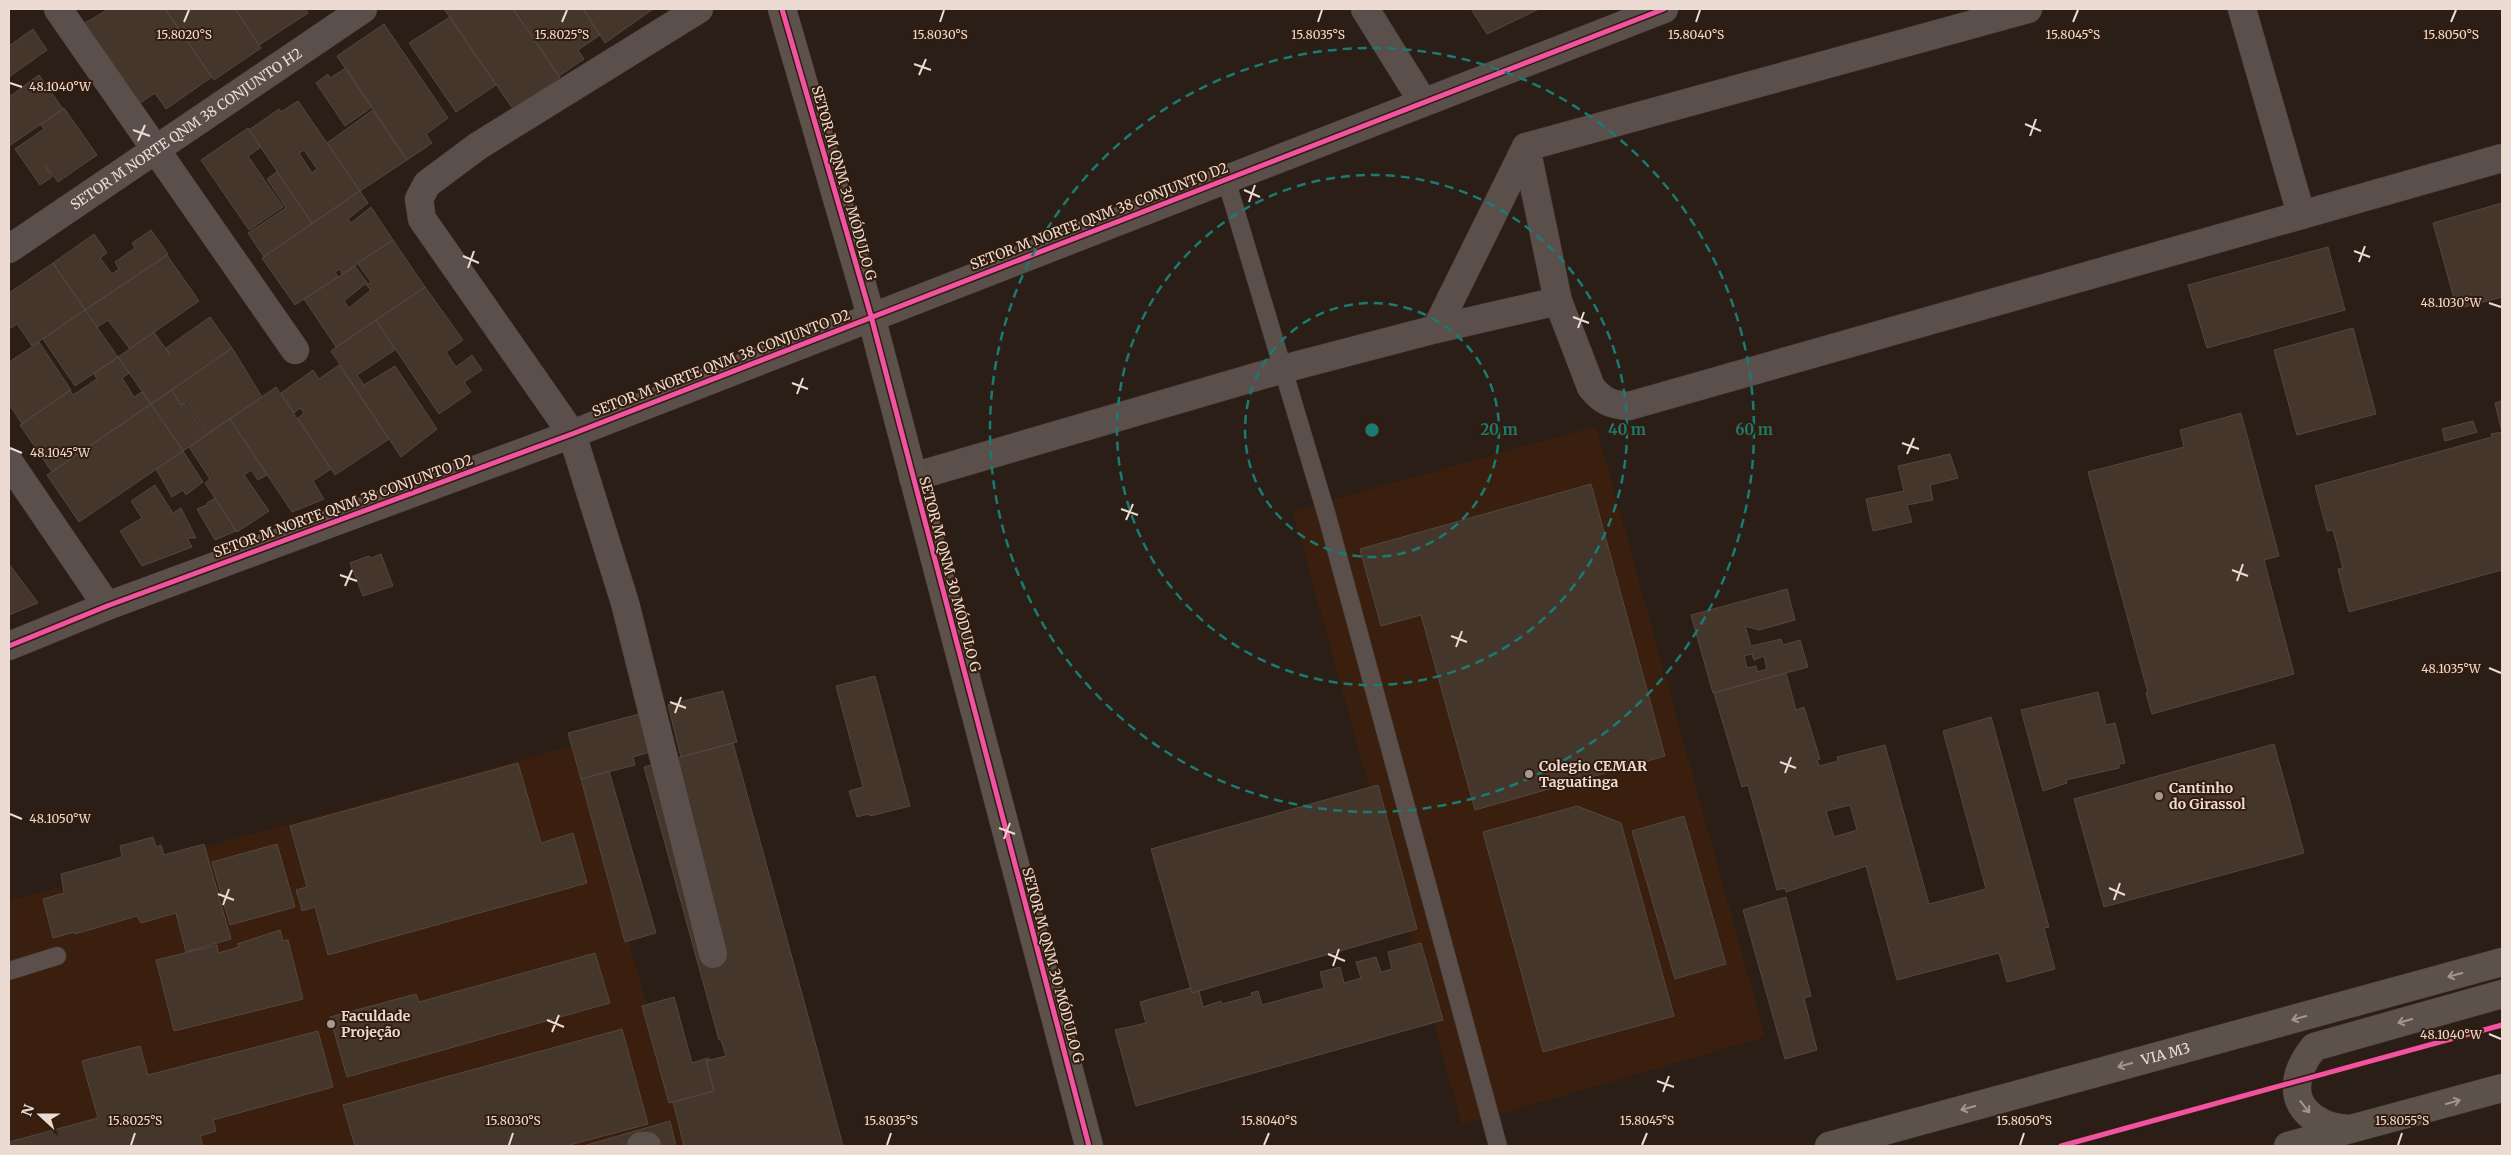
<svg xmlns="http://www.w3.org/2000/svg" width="2511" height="1155" viewBox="0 0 2511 1155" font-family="Merriweather,serif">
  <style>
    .built { fill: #3b1f0e }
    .building { fill: #45362c; stroke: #534740; fill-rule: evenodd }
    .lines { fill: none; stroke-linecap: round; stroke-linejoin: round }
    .lane-casing { stroke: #423831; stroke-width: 19 }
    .street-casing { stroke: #423831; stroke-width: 29 }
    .secondary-casing { stroke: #423831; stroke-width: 29 }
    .lane { stroke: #5a4f4a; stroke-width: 18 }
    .street { stroke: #5a4f4a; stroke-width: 28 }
    .secondary { stroke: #5d524b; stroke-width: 28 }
    .cycleway-casing { stroke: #331c0e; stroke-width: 8 }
    .cycleway { stroke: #f153a3; stroke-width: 5 }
    .oneway { stroke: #a4968e }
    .ticks { fill: none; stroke: #ebdbd2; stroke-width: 2 }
    .ring { fill: none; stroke: #1a7b73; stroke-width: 2.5; stroke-dasharray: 9 6 }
    .poi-dot { fill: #a89990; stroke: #331c0e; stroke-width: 2 }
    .labels { text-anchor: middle; stroke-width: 4; stroke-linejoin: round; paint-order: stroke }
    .street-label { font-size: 14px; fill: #ebdbd2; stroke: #331c0e }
    .poi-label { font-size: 14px; font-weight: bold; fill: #ebdbd2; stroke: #331c0e; text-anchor: start }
    .ticks-label { font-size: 12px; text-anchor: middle; fill: #ebdbd2; stroke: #331c0e; stroke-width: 4; stroke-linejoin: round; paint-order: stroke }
    .centre { fill: #1a7b73; stroke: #331c0e; stroke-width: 2.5 }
    .ring-label { font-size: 15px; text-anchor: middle; font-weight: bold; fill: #1a7b73; stroke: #331c0e; stroke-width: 4; stroke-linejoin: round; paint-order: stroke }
  </style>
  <rect width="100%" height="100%" fill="#2b1e16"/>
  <path class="built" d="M1596 426 1765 1037 1462 1125 1293 511Z
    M572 746 688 1146H9V901Z"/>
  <path class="building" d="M109 9H165L212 77 166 109 155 93 140 103 85 23Z
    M165 9H235L261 48 214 80Z
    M235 9H305L308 13 259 45Z
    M444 9H513L560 77 513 109Z
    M513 9H583L600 35 578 50 584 59 559 76Z
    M583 9H653L605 43Z
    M1471 9H1539L1487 34Z
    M450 17 496 85 456 112 409 43Z
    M384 24 448 118 426 134 432 143 407 160 337 56Z
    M33 29 47 50 9 77V46Z
    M346 68 372 107 345 126 316 83 328 74 330 78Z
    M39 75 63 109 9 146V97Z
    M298 101 360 191 312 223 249 130 279 109 281 112ZM304 150 317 169 312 173 299 153Z
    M64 108 97 155 58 182 45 165 52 177 40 185 15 149 44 129 41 125Z
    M373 110 407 160 360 191 327 143Z
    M248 128 261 147 248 156 283 207 249 230 201 160Z
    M277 172 312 223 264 257 248 233 286 208 267 179Z
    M360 191 368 203 348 219 351 223 371 207 393 240 342 274 340 269 335 272 338 277 295 305 262 258Z
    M2502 203V297L2457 309 2433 223Z
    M151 230 168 254 85 310 53 263 94 234 107 253 100 258 112 274 119 269 115 262 135 248 132 243Z
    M393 240 425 287 336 347 304 299 355 266 368 284 371 282 357 263ZM365 284 371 290 349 308 344 301Z
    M2328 247 2345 310 2207 348 2188 285Z
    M167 255 199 301 130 349 108 320 97 327 85 310Z
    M53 263 85 310 32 346 17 324 9 329V293Z
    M425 287 463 340 446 352 456 367 472 355 482 370 464 382 471 392 439 414 376 320Z
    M85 310 118 357 75 386 43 339Z
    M210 317 232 348 151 404 118 357 154 332 170 355 166 348Z
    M376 320 395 350 357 375 364 385 395 366 437 429 401 457 331 351Z
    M2353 328 2376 414 2297 435 2274 350Z
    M39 342 71 390 22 424 9 404V362Z
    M232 348 262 397 207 434 186 401 181 405 172 390Z
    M118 357 129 373 122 378 134 397 142 392 151 404 52 472 20 425 70 390 73 395 97 379 94 374Z
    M339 365 389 439 335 475 298 418 304 413 300 408 294 413 281 393 313 370 319 379Z
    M276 387 331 469 313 481 324 499 292 512 230 419Z
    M172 390 181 405 185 403 206 435 183 451 151 404Z
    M2502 401V570L2349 612 2338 569 2343 568 2333 530 2327 531 2315 486 2492 437 2491 434 2502 432 2495 403Z
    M151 404 183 451 79 522 47 475Z
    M2241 413 2279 556 2264 560 2294 674 2152 714 2146 693H2148L2088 472 2184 447 2180 430Z
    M230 419 267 475 258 480 251 470 244 475 269 511 237 532 205 483 210 479 189 447Z
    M2473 421 2477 432 2445 441 2442 429Z
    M183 451 203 482 186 495 183 490 172 497 156 469Z
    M1950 454 1958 478 1930 485 1933 500 1907 505 1912 522 1873 531 1866 499 1904 491 1898 466Z
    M1591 484 1665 756 1475 810 1421 615 1381 626 1360 549Z
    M155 485 173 513 181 508 196 538H187L192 547 142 566 120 531 142 518 131 501Z
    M215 498 236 531 215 540 197 509 207 505V503Z
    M381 554 393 586 363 596 350 563 369 556 371 558Z
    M9 564 38 603 9 615Z
    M1787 589 1795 620 1759 630 1745 626 1751 646 1781 639 1783 645 1800 640 1808 667 1713 693 1691 615ZM1752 654 1754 660 1764 656 1767 669 1757 672 1756 666 1747 668 1744 656Z
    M1786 673 1796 710 1804 707 1820 759 1817 760 1819 766 1838 761 1837 757 1885 745 1929 904 1986 889 1943 731 1991 717 2049 927 2044 928 2055 969 2007 982 1999 953 1897 980 1866 866 1786 892 1785 888 1777 890 1748 785 1742 787 1714 693ZM1850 805 1857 830 1834 837 1826 811Z
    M875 676 910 806 870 816 869 814 857 817 849 791 863 787 836 686Z
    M723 691 737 742 681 757 668 705Z
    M2098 692 2106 725 2115 723 2125 763 2119 764V768L2066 780 2067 783 2043 791 2021 710Z
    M647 712 657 750 633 757 635 765 581 779 568 733Z
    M733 743 808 1016 843 1146H684L673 1102 714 1091 706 1061 726 1056 721 1040H719L644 767Z
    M2274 744 2304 853 2104 907 2074 799Z
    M518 763 541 843 573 833 587 883 328 955 315 907 302 911 301 906 296 890 307 887 290 826Z
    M609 771 656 933 625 942 581 779Z
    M1378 785 1417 929 1192 993 1151 849Z
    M1577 806 1621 823 1674 1016 1543 1052 1483 832Z
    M1684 816 1726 964 1675 979 1632 831Z
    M153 837 156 847 161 845 164 855 204 844 231 939 186 952 176 913 141 923 137 916 75 934V932L53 938 43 899 64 893 61 874 122 857 120 846Z
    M277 844 295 907 230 925 212 862Z
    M1786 897 1811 996 1804 998 1817 1050 1785 1059 1743 910Z
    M280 930 283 941 288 940 303 999 174 1031 156 960 217 945 218 953 239 947 237 944Z
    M1421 943 1443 1020 1136 1106 1115 1030 1146 1023 1140 1002 1190 988 1192 993 1199 991 1203 1007 1221 1001 1222 1004 1252 996 1251 993 1258 991 1262 1005 1324 988 1320 972 1340 967 1344 983 1361 978 1356 962 1376 957 1381 972 1392 969 1388 952Z
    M595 953 610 1003 347 1077 330 1017 416 994 419 1002Z
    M674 997 692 1063 708 1058 711 1060 706 1061 714 1091 669 1103 642 1006Z
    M622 1029 648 1124 566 1146H355L343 1105Z
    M318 1031 333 1087 213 1120 216 1131 200 1136 203 1146H9V1142L98 1118 82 1061 140 1046 148 1075Z
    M670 1121 676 1146H583Z"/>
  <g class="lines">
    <g class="lane-casing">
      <path id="lane" d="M1226 179 1327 516 1498 1146
        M9 971 57 956"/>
    </g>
    <g class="street-casing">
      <g id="street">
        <path d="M58 9 295 350"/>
        <path d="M699 9 478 146 427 184 419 199 422 219 572 434 625 603 713 954"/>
        <path d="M1365 9 1423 102"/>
        <path d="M2242 9 2301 214"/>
        <path d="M1526 147 1558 301"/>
        <path id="s1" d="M9 249 363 9"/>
        <path d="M1436 329 1558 301 1591 387C1602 401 1611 405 1629 406L2502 158"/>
        <path d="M9 462 107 606"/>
        <path d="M913 477 1283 369 1436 329 1526 147 2028 9"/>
        <path d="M9 646 107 606 572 434 1664 9"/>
        <path d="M641 1146H647"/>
      </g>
    </g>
    <g class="secondary-casing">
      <g id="secondary">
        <path d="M782 9 871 316 1089 1146"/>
        <path d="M2349 1129C2341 1128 2332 1127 2325 1124 2287 1108 2292 1074 2314 1047L2502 994"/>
        <path id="s2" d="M1829 1146 2502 962"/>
        <path d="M2288 1146 2502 1088"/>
      </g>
    </g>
    <use href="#lane" class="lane"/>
    <use href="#street" class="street"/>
    <use href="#secondary" class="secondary"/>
    <g class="cycleway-casing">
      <path id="cycleway" d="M782 9 871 316 1089 1146
        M9 646 107 606 572 434 1664 9
        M2061 1146 2502 1025"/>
    </g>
    <use href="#cycleway" class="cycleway"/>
  </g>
  <defs><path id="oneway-shaft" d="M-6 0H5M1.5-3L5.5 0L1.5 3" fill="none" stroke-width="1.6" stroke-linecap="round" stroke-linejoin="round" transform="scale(1.25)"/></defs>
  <g class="oneway">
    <use href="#oneway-shaft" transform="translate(2455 975) rotate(165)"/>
    <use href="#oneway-shaft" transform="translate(2299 1018) rotate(165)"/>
    <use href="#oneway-shaft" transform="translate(2405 1021) rotate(164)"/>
    <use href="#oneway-shaft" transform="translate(2125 1065) rotate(165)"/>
    <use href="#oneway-shaft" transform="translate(2453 1102) rotate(-15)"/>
    <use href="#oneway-shaft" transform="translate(2305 1107) rotate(51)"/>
    <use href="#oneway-shaft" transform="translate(1968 1108) rotate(165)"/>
  </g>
  <path class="ticks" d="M184 22 189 10M562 22 567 10M940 22 944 10M1318 22 1322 10M1696 22 1700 10M2073 22 2078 10M2451 22 2456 10M914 64 931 70M919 75 926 59M10 83 22 87M2025 124 2041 131M133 130 150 136M2030 136 2036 119M138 141 145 125M1244 190 1260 197M1249 202 1255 185M2354 251 2370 257M463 256 479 263M2359 262 2365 246M468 268 474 251M2489 303 2501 307M1573 317 1589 323M1578 328 1584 312M792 383 808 389M797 394 803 378M1902 443 1919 449M10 448 22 453M1907 454 1914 438M1121 509 1138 515M1126 520 1133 504M2232 570 2248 576M340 575 357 581M2237 581 2243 564M345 586 352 570M1451 636 1467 642M1456 647 1462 631M2489 668 2501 673M670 702 686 708M675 713 681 697M1780 762 1796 768M1785 773 1791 757M10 814 22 819M999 828 1015 834M1004 839 1010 823M2109 888 2125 895M218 894 234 900M2114 900 2120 883M223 905 229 889M1328 954 1345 961M1333 966 1339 949M547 1020 564 1027M552 1032 559 1015M2489 1034 2501 1039M1657 1081 1674 1087M1663 1092 1669 1076M131 1145 135 1133M509 1145 513 1133M887 1145 891 1133M1264 1145 1269 1133M1642 1145 1647 1133M2020 1145 2024 1133M2398 1145 2402 1133"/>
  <g class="ring">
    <circle cx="1372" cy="430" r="127"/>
    <circle cx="1372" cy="430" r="255"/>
    <circle cx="1372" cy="430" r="382"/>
  </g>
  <g class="poi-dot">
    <circle cx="1529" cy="774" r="5"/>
    <circle cx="2159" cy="796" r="5"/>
    <circle cx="331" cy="1024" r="5"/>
  </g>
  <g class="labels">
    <g class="street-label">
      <text dy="5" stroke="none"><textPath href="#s1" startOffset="214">SETOR M NORTE QNM 38 CONJUNTO H2</textPath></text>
      <text transform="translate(844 183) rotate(74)" y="5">SETOR M QNM 30 MÓDULO G</text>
      <text transform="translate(1099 216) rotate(-21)" y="5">SETOR M NORTE QNM 38 CONJUNTO D2</text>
      <text transform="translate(721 363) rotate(-21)" y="5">SETOR M NORTE QNM 38 CONJUNTO D2</text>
      <text transform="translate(343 506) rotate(-20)" y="5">SETOR M NORTE QNM 38 CONJUNTO D2</text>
      <text transform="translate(950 574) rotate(75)" y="5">SETOR M QNM 30 MÓDULO G</text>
      <text transform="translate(1053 965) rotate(75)" y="5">SETOR M QNM 30 MÓDULO G</text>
      <text dy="5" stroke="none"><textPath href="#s2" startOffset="349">VIA M3</textPath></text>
    </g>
    <g class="poi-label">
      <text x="1539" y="771">Colegio CEMAR<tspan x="1539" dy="16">Taguatinga</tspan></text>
      <text x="2169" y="793">Cantinho<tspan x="2169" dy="16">do Girassol</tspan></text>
      <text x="341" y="1021">Faculdade<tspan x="341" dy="16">Projeção</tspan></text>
    </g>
  </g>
  <g class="ticks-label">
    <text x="184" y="39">15.8020°S</text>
    <text x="562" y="39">15.8025°S</text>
    <text x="940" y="39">15.8030°S</text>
    <text x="1318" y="39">15.8035°S</text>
    <text x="1696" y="39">15.8040°S</text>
    <text x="2073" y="39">15.8045°S</text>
    <text x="2451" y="39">15.8050°S</text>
    <text x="60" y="91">48.1040°W</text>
    <text x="2451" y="307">48.1030°W</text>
    <text x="60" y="457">48.1045°W</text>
    <text x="2451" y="673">48.1035°W</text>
    <text x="60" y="823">48.1050°W</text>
    <text x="2451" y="1039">48.1040°W</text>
    <text x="135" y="1125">15.8025°S</text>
    <text x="513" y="1125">15.8030°S</text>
    <text x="891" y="1125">15.8035°S</text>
    <text x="1269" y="1125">15.8040°S</text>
    <text x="1647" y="1125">15.8045°S</text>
    <text x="2024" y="1125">15.8050°S</text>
    <text x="2402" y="1125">15.8055°S</text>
  </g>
  <circle cx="1372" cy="430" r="8" class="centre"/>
  <g class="ring-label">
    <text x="1499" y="435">20 m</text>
    <text x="1627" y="435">40 m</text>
    <text x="1754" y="435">60 m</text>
  </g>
  <rect width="2511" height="1155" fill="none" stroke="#ebdbd2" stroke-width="20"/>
  <g transform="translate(40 1115) rotate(291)" stroke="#331c0e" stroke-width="4" paint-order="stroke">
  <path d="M0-4L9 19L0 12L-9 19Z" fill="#ebdbd2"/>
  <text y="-8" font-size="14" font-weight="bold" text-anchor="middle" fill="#ebdbd2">N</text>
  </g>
</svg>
